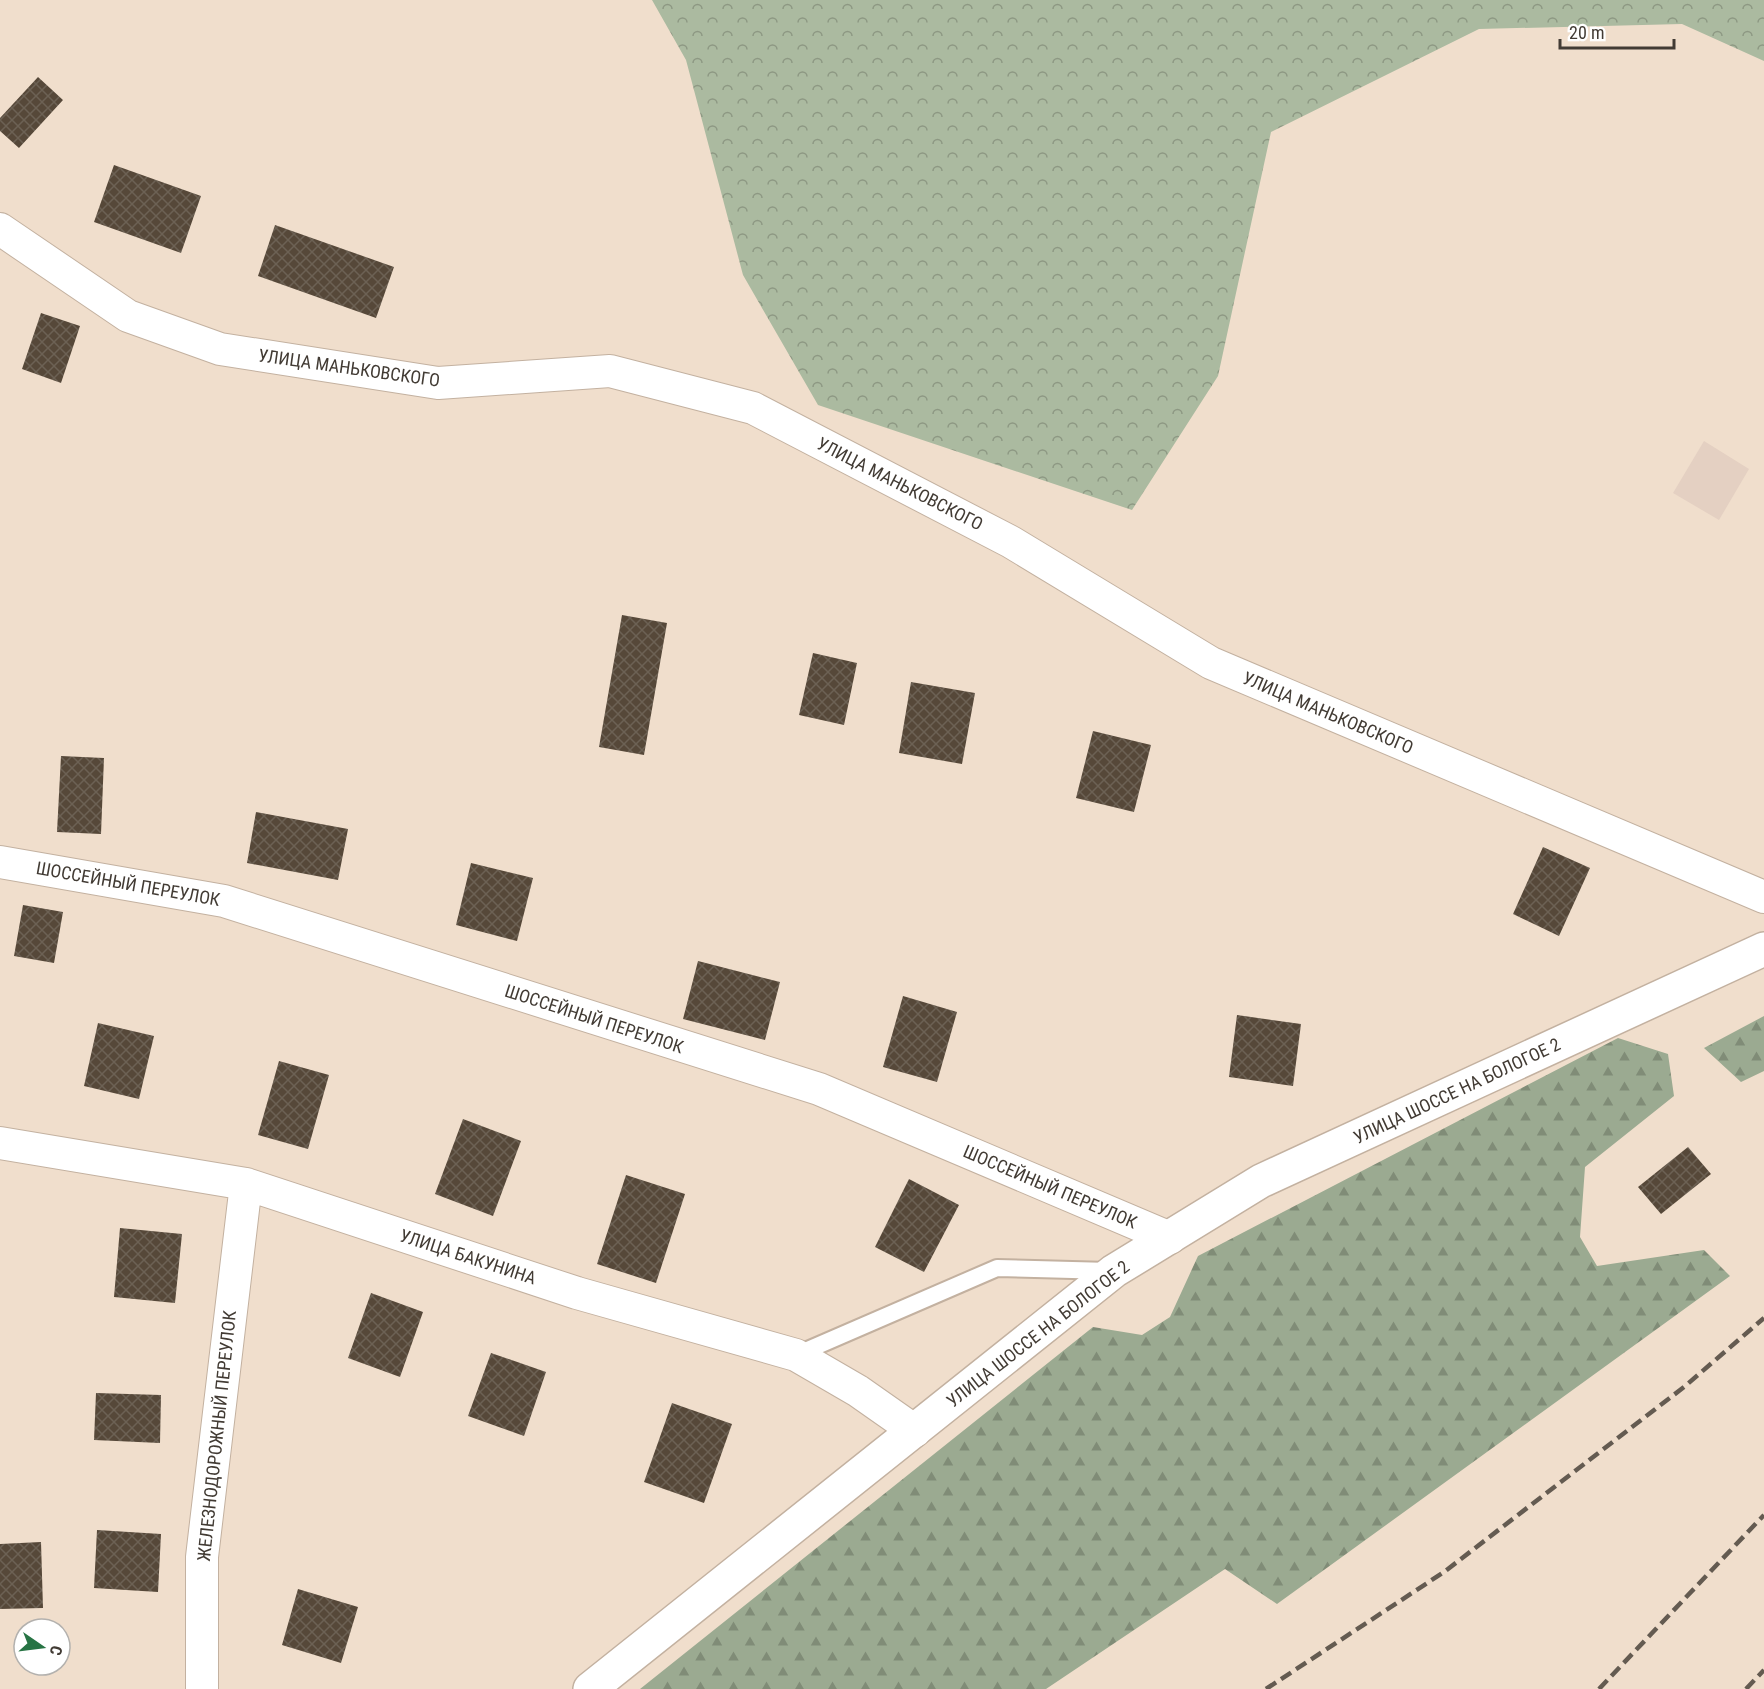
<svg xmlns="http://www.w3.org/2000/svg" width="1764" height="1689" viewBox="0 0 1764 1689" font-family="'Roboto Condensed',sans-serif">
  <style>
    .industrial { fill: #e4d0c2 }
    .forest { fill: url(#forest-firs) }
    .park { fill: url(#park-crowns) }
    .building { fill: url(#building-cross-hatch) }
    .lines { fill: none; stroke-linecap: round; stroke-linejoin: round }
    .service-casing { stroke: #c3b1a0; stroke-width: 20 }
    .minor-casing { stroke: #c3b1a0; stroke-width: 34 }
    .tertiary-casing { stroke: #c3b1a0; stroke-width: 36 }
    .service { stroke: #fff; stroke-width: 16 }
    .minor { stroke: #fff; stroke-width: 32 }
    .tertiary { stroke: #fff; stroke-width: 33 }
    .rail { stroke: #645b51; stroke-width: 4.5; stroke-dasharray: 12 6; stroke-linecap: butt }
    .labels { text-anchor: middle; stroke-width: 6; stroke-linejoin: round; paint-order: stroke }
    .street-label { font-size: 18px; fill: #423b34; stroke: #fff }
  </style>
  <defs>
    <pattern id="forest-firs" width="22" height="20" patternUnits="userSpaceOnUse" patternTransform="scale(1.5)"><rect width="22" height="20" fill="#9baa91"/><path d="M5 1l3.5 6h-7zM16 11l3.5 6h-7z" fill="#808c77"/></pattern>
    <pattern id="park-crowns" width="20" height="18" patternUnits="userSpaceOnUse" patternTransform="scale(1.5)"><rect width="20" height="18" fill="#abbaa0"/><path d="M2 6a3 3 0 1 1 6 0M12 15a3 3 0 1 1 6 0" fill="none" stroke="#8d9883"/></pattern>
    <pattern id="building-cross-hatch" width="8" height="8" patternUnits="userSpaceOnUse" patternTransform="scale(1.5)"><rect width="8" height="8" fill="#564839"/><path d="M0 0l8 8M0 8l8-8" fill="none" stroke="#6c6154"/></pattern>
  </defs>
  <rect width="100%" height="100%" fill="#f0decc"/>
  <path class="industrial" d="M1704 441 1749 469 1719 520 1673 493Z"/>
  <path class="forest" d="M1764 1016V1071L1741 1082 1704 1048Z
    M1618 1038 1668 1054 1674 1096 1585 1167 1580 1237 1597 1266 1704 1250 1730 1276 1277 1604 1225 1569 1046 1689H640L1093 1327 1142 1335 1170 1317 1198 1256Z"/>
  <path class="park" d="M652 0H1764V61L1682 24 1479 29 1271 132 1218 376 1132 510 818 405 743 275 686 60Z"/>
  <path class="building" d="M38 77 63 100 19 148 0 131V118Z
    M114 165 201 196 181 253 94 222Z
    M275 225 394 267 376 318 258 276Z
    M41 313 80 326 61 383 22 369Z
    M622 615 667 623 644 755 599 747Z
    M813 653 857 663 844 725 799 715Z
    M911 682 975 693 962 764 899 753Z
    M1093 731 1151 745 1134 812 1076 798Z
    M61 756 104 758 101 834 57 832Z
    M256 812 348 829 338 880 247 863Z
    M1543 847 1590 868 1559 936 1513 914Z
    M471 863 533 878 517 941 456 925Z
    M23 905 63 912 54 963 14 956Z
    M698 961 780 982 765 1040 683 1019Z
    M903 996 957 1012 937 1082 883 1067Z
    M1237 1015 1301 1024 1293 1086 1229 1077Z
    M98 1023 154 1036 139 1099 84 1086Z
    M279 1061 329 1075 308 1149 258 1135Z
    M463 1119 521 1141 493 1216 435 1194Z
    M1688 1147 1711 1174 1661 1214 1638 1187Z
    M626 1175 685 1194 656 1283 597 1264Z
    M909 1179 959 1205 924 1272 875 1247Z
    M120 1228 182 1234 175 1303 114 1297Z
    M371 1293 423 1312 400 1377 348 1358Z
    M491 1353 546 1372 524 1436 468 1416Z
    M96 1393 161 1395 160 1443 94 1440Z
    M672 1403 732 1424 704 1503 644 1482Z
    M97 1530 161 1534 158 1592 94 1588Z
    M41 1542 43 1608 0 1609V1544Z
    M298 1589 358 1607 341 1663 282 1645Z"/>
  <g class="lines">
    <g class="service-casing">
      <path id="service" d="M796 1355 997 1268 1110 1271"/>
    </g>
    <g class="minor-casing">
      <path id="minor" d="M0 229 128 316 220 349 438 383 610 371 753 408 1011 542 1211 663 1764 897
        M0 862 224 901 819 1089 1170 1238
        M0 1143 246 1184 577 1293 796 1355 858 1391 915 1431
        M202 1689V1557L246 1184"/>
    </g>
    <g class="tertiary-casing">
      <path id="tertiary" d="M590 1689 1114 1271 1261 1181 1764 949"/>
    </g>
    <use href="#service" class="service"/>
    <use href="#minor" class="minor"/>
    <use href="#tertiary" class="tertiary"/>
    <path class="rail" d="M1266 1689 1444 1572 1684 1387 1764 1318
      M1599 1689 1764 1515
      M1746 1689 1764 1670"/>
  </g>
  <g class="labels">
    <g class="street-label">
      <text transform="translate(349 368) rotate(8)" y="6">УЛИЦА МАНЬКОВСКОГО</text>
      <text transform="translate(900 484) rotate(27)" y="6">УЛИЦА МАНЬКОВСКОГО</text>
      <text transform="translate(1328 713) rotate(23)" y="6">УЛИЦА МАНЬКОВСКОГО</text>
      <text transform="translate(128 884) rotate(10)" y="6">ШОССЕЙНЫЙ ПЕРЕУЛОК</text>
      <text transform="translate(594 1019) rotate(18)" y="6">ШОССЕЙНЫЙ ПЕРЕУЛОК</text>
      <text transform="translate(1457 1091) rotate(-25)" y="6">УЛИЦА ШОССЕ НА БОЛОГОЕ 2</text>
      <text transform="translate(1050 1187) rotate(23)" y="6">ШОССЕЙНЫЙ ПЕРЕУЛОК</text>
      <text transform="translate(468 1257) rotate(18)" y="6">УЛИЦА БАКУНИНА</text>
      <text transform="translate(1038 1334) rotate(-38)" y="6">УЛИЦА ШОССЕ НА БОЛОГОЕ 2</text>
      <text transform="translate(217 1436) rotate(-84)" y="6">ЖЕЛЕЗНОДОРОЖНЫЙ ПЕРЕУЛОК</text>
    </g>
  </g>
  <g transform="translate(42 1647) rotate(104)"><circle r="28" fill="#ffffff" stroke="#b3b1ae" stroke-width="1.5"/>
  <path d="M0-4.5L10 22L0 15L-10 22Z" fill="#277444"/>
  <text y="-9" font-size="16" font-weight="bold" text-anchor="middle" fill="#423b34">С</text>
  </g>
  <path d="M1560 39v9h114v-9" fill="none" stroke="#423b34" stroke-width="3"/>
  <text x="1569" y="39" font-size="18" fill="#423b34" stroke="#ffffff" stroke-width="4.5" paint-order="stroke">20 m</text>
</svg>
